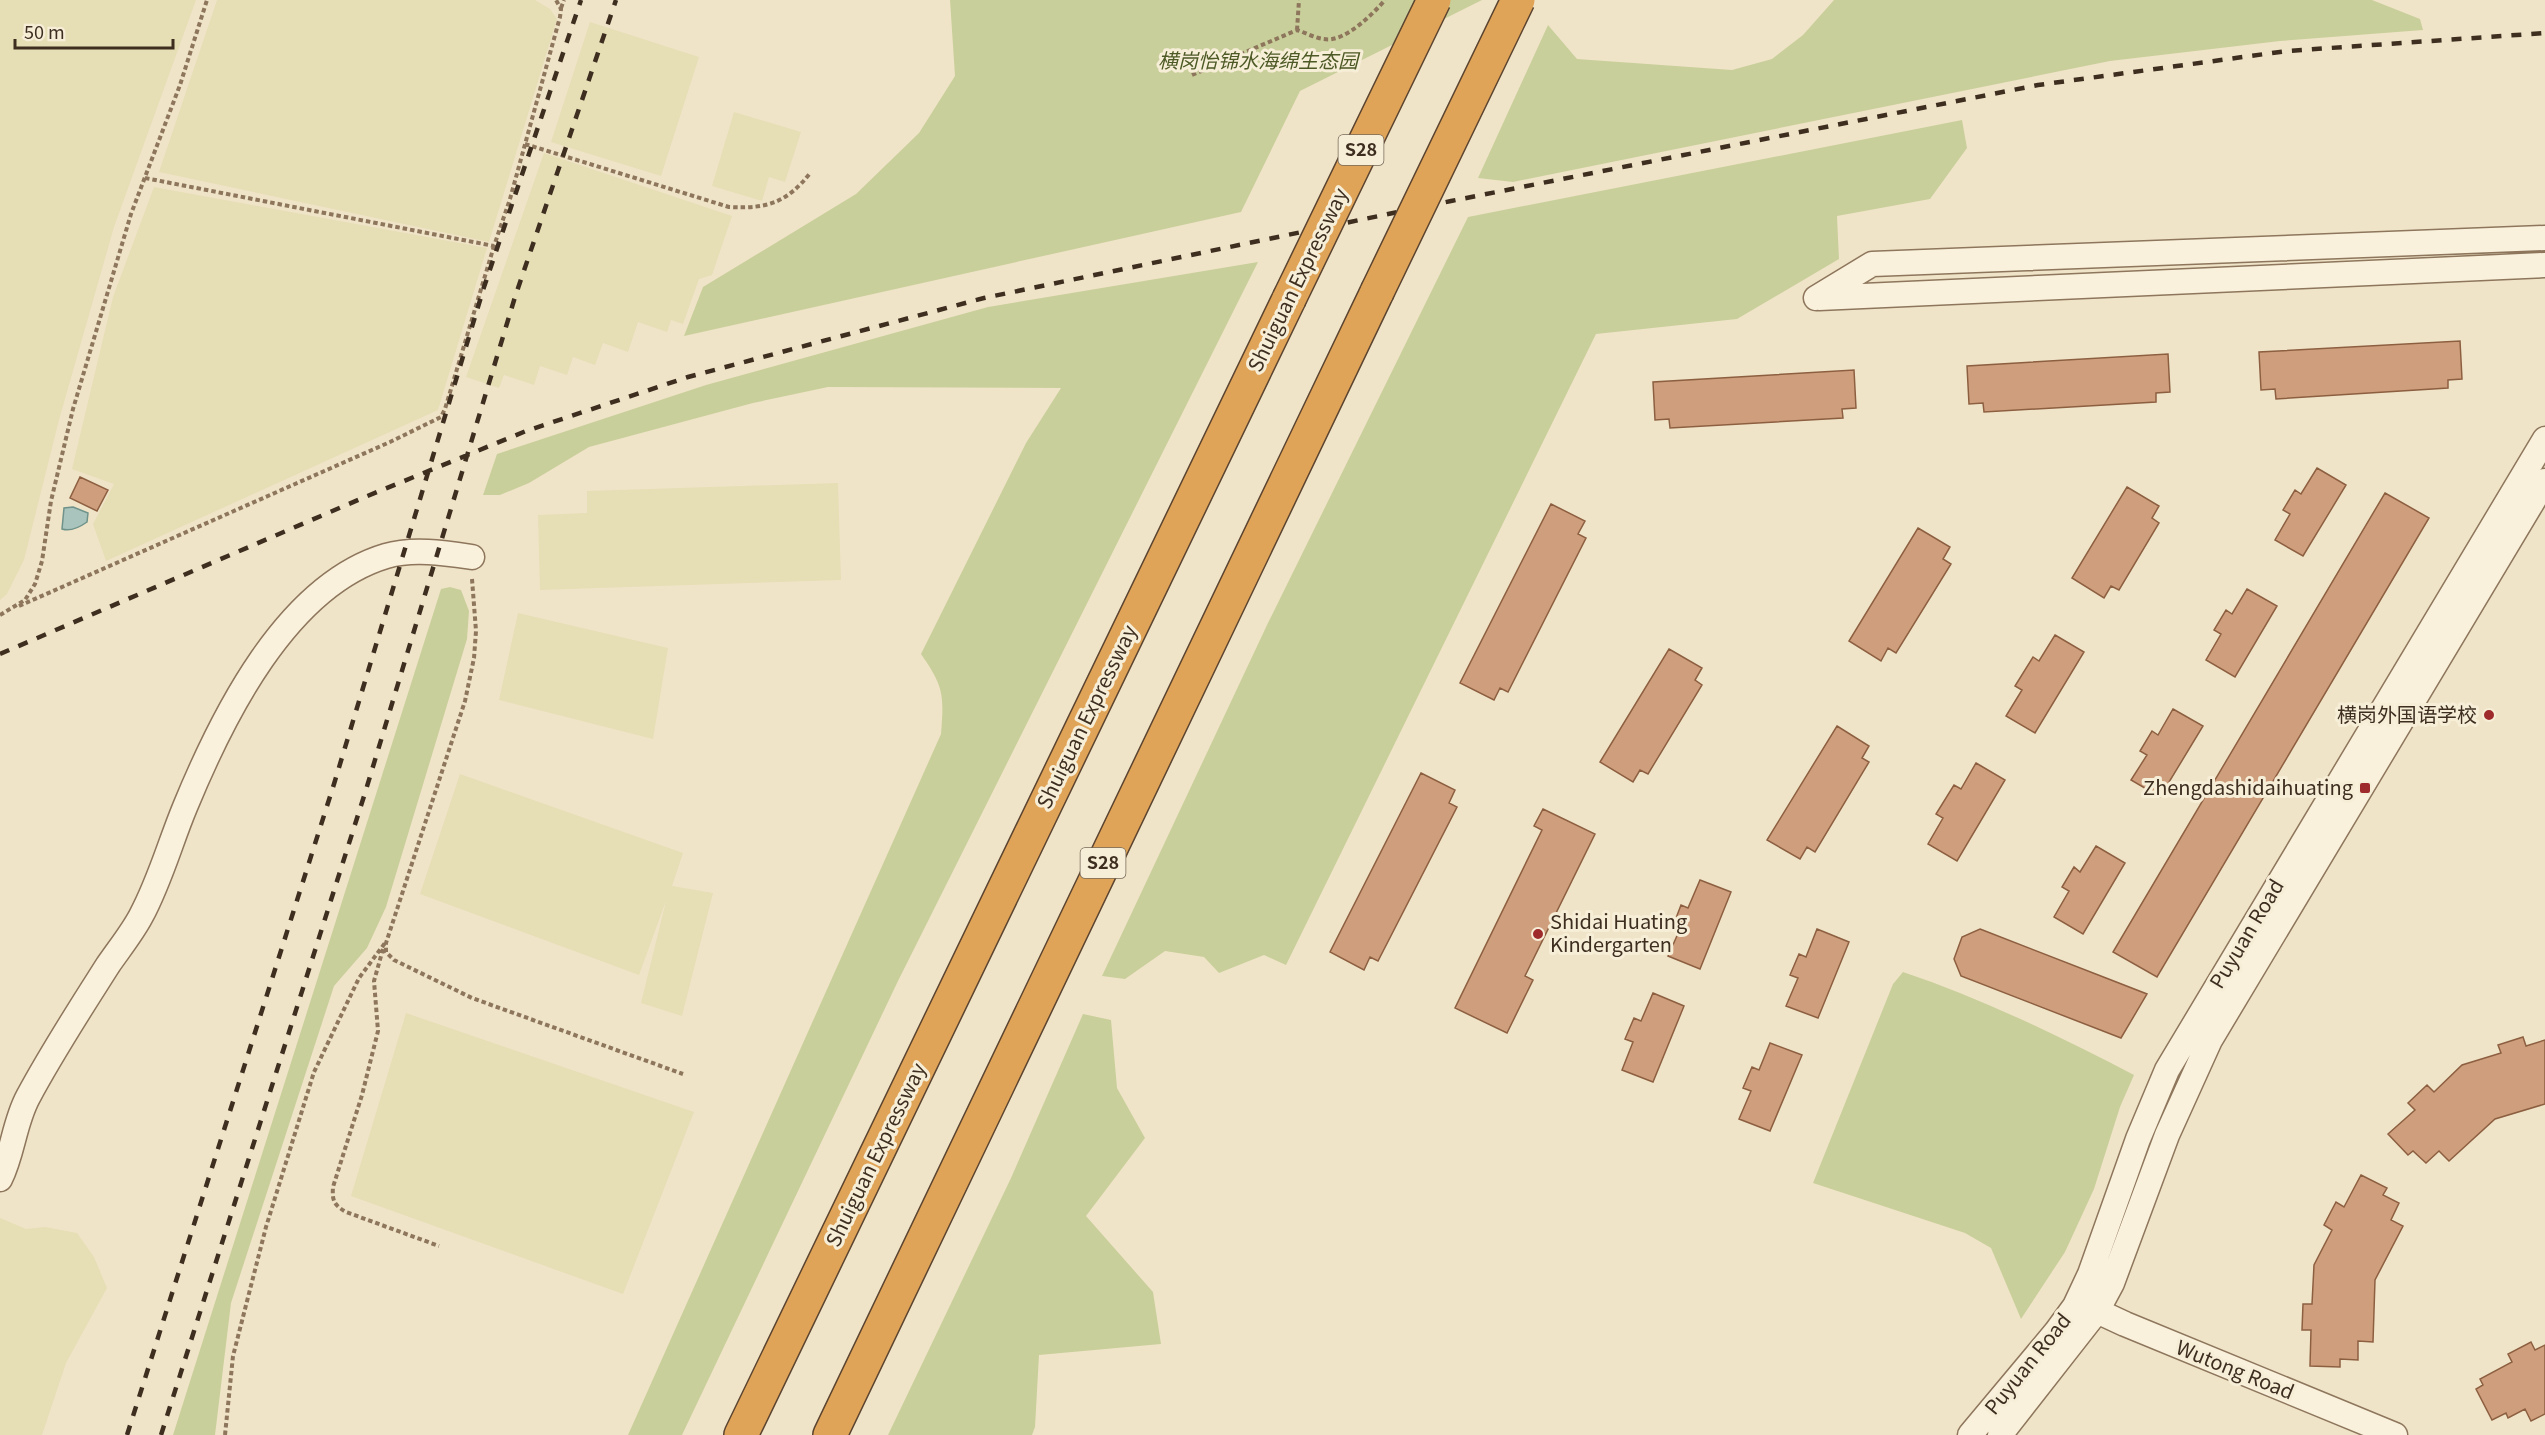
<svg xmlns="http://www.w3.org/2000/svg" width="2545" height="1435" viewBox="0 0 2545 1435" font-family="Georgia,'Noto Sans SC',serif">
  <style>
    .farmland { fill: #e6deb5 }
    .green { fill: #c9cf9b }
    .water { fill: #a9c4bc; stroke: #6f938a; stroke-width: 1.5 }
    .building { fill: #cf9f7d; stroke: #8d5f41; stroke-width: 1.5 }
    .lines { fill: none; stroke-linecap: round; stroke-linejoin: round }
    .minor-casing { stroke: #8d765c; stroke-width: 27 }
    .highway-casing { stroke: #5b4430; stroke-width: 36 }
    .path { stroke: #8d765c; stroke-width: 4; stroke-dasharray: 4.5 3; stroke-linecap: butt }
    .minor { stroke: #faf1dc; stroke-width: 24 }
    .highway { stroke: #e0a458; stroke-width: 33 }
    .rail { stroke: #3d2e20; stroke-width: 4.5; stroke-dasharray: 10 10; stroke-linecap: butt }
    .highway-bridge-casing { stroke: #5b4430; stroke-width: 36; stroke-linecap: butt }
    .highway-bridge { stroke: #e0a458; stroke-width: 33 }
    .poi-dot { fill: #9e2a2b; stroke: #f7eed8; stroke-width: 2 }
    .labels { text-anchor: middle; stroke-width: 6; stroke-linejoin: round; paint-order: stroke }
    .shield { fill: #f7eed8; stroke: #756857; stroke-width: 1.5 }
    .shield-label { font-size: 18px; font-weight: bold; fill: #3d2e20 }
    .park-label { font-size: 20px; font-style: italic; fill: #4d5a26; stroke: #f7eed8 }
    .street-label { font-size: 20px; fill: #3d2e20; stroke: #f7eed8 }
    .poi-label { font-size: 20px; fill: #3d2e20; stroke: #f7eed8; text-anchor: end }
  </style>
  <rect width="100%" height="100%" fill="#f0e4c8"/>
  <path class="farmland" d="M0 0H196L114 227 59 420 24 560 7 594 0 600Z
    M217 0H535L550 9 557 19 489 242 159 172Z
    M590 22 699 57 661 176 551 142Z
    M734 112 801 132 785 182 769 177 762 201 712 186Z
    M544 153 732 216 712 275 699 279 683 324 671 320 667 332 638 322 628 352 603 343 595 365 573 357 567 375 540 366 534 385 504 375 499 388 466 377Z
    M154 187 487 248 438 410 106 561 93 524 114 484 72 469 113 297Z
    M838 483 841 580 540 590 538 515 587 513V491Z
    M518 613 668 648 653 739 499 700Z
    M460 774 683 853 672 886 713 893 682 1016 641 1003 666 901 639 975 420 894Z
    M406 1013 694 1112 623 1294 351 1196Z
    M0 1218 26 1229 45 1227 77 1233 94 1257 107 1288 66 1363 42 1435H0Z"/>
  <path class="green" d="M950 0H1482L1300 91 1241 212 684 336 703 287 856 194 919 133 955 76Z
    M1834 0H2372L2420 19 2423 30 2280 41 2110 61 1513 182 1478 178 1548 25 1577 59 1732 70 1772 59 1803 35Z
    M1962 120 1967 148 1930 199 1837 216 1839 259 1737 319 1596 334 1286 965 1264 955 1219 973 1204 957 1165 951 1125 979 1102 976 1267 625 1468 217Z
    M1258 262 898 981 682 1435H628L941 734C944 695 944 687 921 654L1026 443 1061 388 828 387 753 403 589 447 529 483 500 495H483L497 454 706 385 988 307Z
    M450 587 461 590 469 611 467 639 386 907 367 948 334 986 231 1303 215 1435H173L441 589Z
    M1903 972C1983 999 2059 1036 2134 1075L2120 1107 2094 1189 2065 1252 2021 1319 1991 1248 1965 1233 1813 1183 1893 984Z
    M1083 1014 1111 1020 1117 1088 1145 1138 1086 1216 1153 1292 1161 1344 1039 1355 1035 1427 1032 1435H888L1011 1178Z"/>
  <path class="water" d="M73 507 88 513 87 522C80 527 71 532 62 529L64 508Z"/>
  <path class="building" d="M2460 341 2462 379 2448 380V388L2276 399 2275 389 2261 390 2259 352Z
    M2168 354 2170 392 2156 393V402L1984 412 1983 403 1969 404 1967 366Z
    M1854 370 1856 408 1842 409 1843 418 1670 428 1669 419 1655 420 1653 382Z
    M2317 468 2346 485 2303 556 2275 540 2290 514 2283 510 2295 490 2301 494Z
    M80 477 108 490 97 511 70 498Z
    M2127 487 2159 506 2152 518 2159 523 2119 590 2111 586 2104 598 2072 578Z
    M2385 493 2429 518 2157 977 2113 952Z
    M1551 504 1585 521 1578 534 1586 538 1508 692 1500 688 1494 700 1460 683Z
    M1918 528 1950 547 1943 559 1951 564 1896 653 1888 648 1881 661 1849 641Z
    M2247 589 2277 606 2235 677 2206 660 2221 634 2214 630 2226 610 2232 614Z
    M2055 635 2084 652 2035 733 2006 716 2022 690 2015 686 2033 657 2039 661Z
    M1669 649 1702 668 1695 680 1702 685 1648 774 1640 770 1633 782 1600 762Z
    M2173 709 2203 726 2160 797 2131 780 2147 755 2140 751 2152 731 2158 735Z
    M1837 726 1869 746 1862 758 1869 762 1815 852 1807 847 1800 859 1767 840Z
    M1976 763 2005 780 1957 861 1928 844 1943 818 1936 814 1954 785 1961 789Z
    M1421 773 1455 790 1449 803 1457 807 1378 961 1370 957 1364 970 1330 952Z
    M1543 809 1595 834 1525 976 1533 980 1507 1033 1455 1008 1542 830 1534 826Z
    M2096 846 2125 863 2083 934 2054 917 2069 891 2062 887 2074 867 2080 872Z
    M1700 880 1731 892 1700 969 1668 956 1680 929 1673 926 1681 905 1688 908Z
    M1817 929 1849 942 1818 1018 1786 1006 1798 978 1790 975 1799 954 1806 957Z
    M1980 929 2106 978 2147 994 2121 1038 1961 976 1954 959 1962 937Z
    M1653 993 1684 1006 1653 1082 1622 1070 1633 1042 1625 1039 1634 1018 1641 1021Z
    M2523 1037 2526 1046 2545 1040V1104L2495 1119 2449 1161 2439 1151 2426 1163 2413 1151 2408 1155 2388 1134 2415 1110 2408 1103 2427 1085 2434 1092 2462 1065 2501 1053 2498 1045Z
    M1770 1043 1802 1055 1770 1131 1739 1119 1751 1091 1743 1088 1752 1067 1759 1070Z
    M2361 1175 2387 1188 2383 1195 2399 1203 2391 1220 2403 1226 2375 1280 2373 1342 2358 1341V1360L2340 1359V1367L2310 1366 2311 1330H2302L2303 1304H2312L2314 1265 2332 1230 2324 1225 2336 1202 2344 1207Z
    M2531 1342 2535 1350 2545 1345V1414L2531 1421 2525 1409 2508 1418 2506 1413 2492 1420 2476 1389 2483 1385 2480 1379 2512 1362 2508 1354Z"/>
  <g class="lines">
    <g class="minor-casing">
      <path id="minor" d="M1816 298 1872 264 2545 238
        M1819 298 2545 265
        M0 1179C13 1153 14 1123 28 1097 52 1052 80 1009 108 965 119 949 132 933 141 916 160 881 170 843 185 807 222 717 286 586 386 556 413 548 445 553 472 557
        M2080 1307 2097 1311 2125 1324 2395 1435
        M1970 1435 2056 1332 2075 1306 2090 1274 2138 1139 2167 1070 2545 439
        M2000 1435 2097 1311 2112 1283 2167 1135 2210 1040 2545 481"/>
    </g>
    <g class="highway-casing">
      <path id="highway" d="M741 1435 1289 299
        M830 1435 1377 292"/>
    </g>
    <path class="path" d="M561 8 564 0
      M1297 30 1299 0
      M1192 75 1297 30C1306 33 1315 38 1324 39 1344 43 1373 14 1385 0
      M525 144 729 207C767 209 787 203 811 172
      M145 178 494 246 510 199 560 17 561 9 556 0
      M472 579 476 631 474 658 465 701 386 943V952L394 960 472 998 683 1074
      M19 606 390 442 441 417 445 409 494 246
      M0 615 25 600 35 584 42 561 51 501 73 409 131 214 180 85 207 0
      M383 949 374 981 378 1031 362 1095 333 1187C332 1201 334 1205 346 1212L439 1246
      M225 1435 233 1356 266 1227 314 1072 359 978 385 943"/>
    <use href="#minor" class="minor"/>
    <use href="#highway" class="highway"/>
    <path class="rail" d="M0 654 365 497 526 431 688 377 984 298 1451 201 2038 85 2287 51 2545 33
      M127 1435 334 784 484 287 581 0
      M161 1435 365 793 515 297 616 0"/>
    <g class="highway-bridge-casing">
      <path id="highway-bridge" d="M1377 292 1518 0
        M1289 299 1434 0"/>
    </g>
    <use href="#highway-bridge" class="highway-bridge"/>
  </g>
  <g class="poi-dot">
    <circle cx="2489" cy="715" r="6"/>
    <rect x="2359" y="782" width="12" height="12" rx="3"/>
    <circle cx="1538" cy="934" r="6"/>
  </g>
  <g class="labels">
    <g class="shield">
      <rect x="1338.5" y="135" width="45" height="30" rx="4.5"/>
      <rect x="1080.5" y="848" width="45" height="30" rx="4.5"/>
    </g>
    <g class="shield-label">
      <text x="1361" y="156">S28</text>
      <text x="1103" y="869">S28</text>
    </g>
    <g class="park-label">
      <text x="1258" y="68">横岗怡锦水海绵生态园</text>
    </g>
    <g class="street-label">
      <text transform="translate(1298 280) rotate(-64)" y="7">Shuiguan Expressway</text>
      <text transform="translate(1087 717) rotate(-64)" y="7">Shuiguan Expressway</text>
      <text transform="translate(2247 934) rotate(-59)" y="7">Puyuan Road</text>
      <text transform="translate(876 1155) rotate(-64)" y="7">Shuiguan Expressway</text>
      <text transform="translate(2028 1364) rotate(-51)" y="7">Puyuan Road</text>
      <text transform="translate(2235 1370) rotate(22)" y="7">Wutong Road</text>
    </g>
    <g class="poi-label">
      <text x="2477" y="722">横岗外国语学校</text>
      <text x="2353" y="795">Zhengdashidaihuating</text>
      <text x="1550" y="929" text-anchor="start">Shidai Huating<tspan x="1550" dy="23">Kindergarten</tspan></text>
    </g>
  </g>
  <path d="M15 39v9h158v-9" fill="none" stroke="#3d2e20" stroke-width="3"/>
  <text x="24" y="39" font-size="18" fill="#3d2e20" stroke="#f7eed8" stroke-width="4.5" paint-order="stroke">50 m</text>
</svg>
